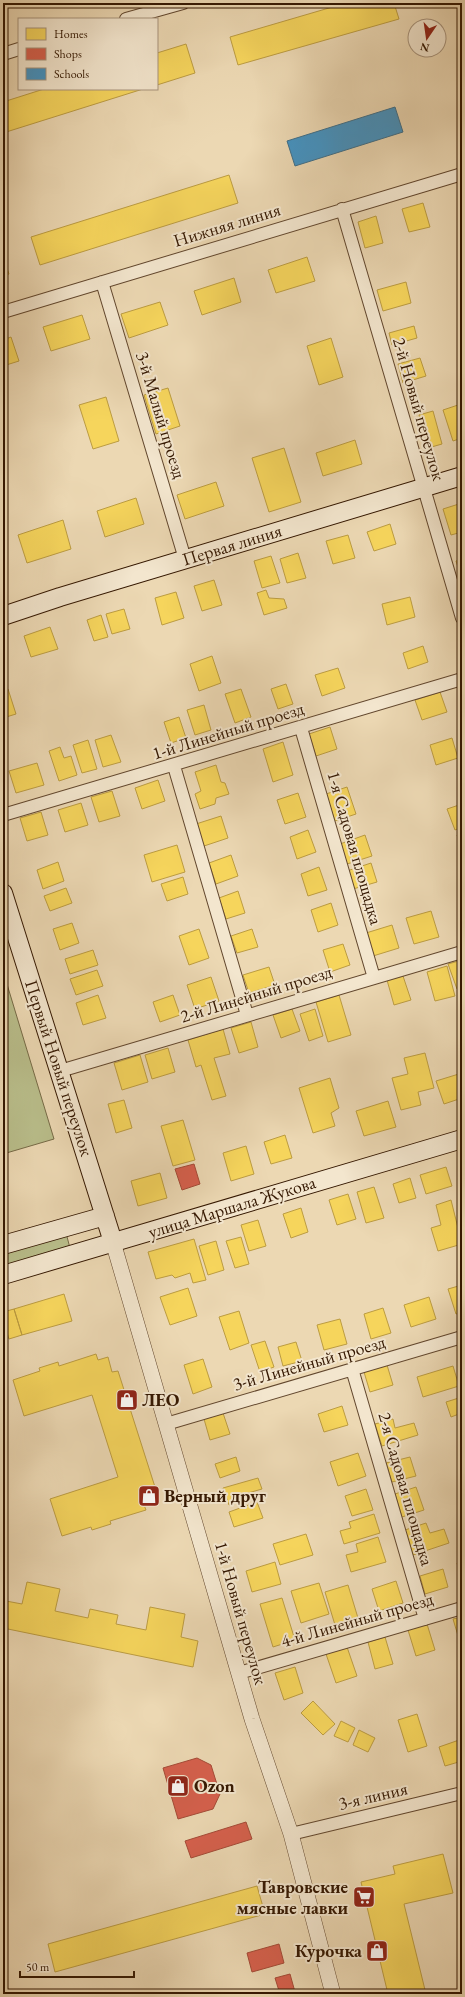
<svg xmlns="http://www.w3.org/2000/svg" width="465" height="1997" viewBox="0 0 465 1997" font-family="'EB Garamond',serif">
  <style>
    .grass { fill: #b9be8b; stroke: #766a46 }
    .homes { fill: #f6d55c; stroke: #bc9c41 }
    .shops { fill: #d6604d; stroke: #a54a36 }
    .schools { fill: #4393c3; stroke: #3e6e89 }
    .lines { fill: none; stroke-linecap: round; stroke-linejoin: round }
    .minor-casing { stroke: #62472e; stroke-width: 14 }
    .tertiary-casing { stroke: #62472e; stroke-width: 16 }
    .secondary-casing { stroke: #341701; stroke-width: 20 }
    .minor { stroke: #f3e6ce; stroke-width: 12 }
    .tertiary { stroke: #f3e6ce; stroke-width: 15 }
    .secondary { stroke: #f3e6ce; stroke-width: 18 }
    .labels { text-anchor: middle; stroke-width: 4; stroke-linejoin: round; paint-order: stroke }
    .street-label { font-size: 18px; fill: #341701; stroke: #f3e6ce }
    .poi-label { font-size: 18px; font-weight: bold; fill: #341701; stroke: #f3e6ce; text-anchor: start }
  </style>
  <rect width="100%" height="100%" fill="#ecd8b3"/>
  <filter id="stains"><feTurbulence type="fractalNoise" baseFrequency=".005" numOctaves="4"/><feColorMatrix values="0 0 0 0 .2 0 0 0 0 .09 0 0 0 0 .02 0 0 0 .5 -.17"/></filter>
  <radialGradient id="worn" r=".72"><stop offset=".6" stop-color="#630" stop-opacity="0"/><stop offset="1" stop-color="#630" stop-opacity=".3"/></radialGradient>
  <path class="grass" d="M3 971 54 1139 3 1154Z
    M66 1233 70 1248 3 1268V1251Z"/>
  <path class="homes" d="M346 3H394L399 19 238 65 230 37Z
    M186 44 195 73 157 85V53Z
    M44 89H143L3 133V102Z
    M229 175 238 203 40 265 31 237Z
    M423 203 430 227 409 232 402 209Z
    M376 216 383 243 365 248 358 222Z
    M3 256 9 274 3 276Z
    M307 257 315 281 276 293 268 270Z
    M234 278 241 302 202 315 194 291Z
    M406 282 411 303 383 311 377 290Z
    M160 302 168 325 129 338 121 314Z
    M82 315 90 339 51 351 43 327Z
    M414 326 417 338 392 345 389 333Z
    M11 337 19 361 3 366V340Z
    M331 338 343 377 319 385 307 346Z
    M420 358 426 376 403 383 398 364Z
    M168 388 180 426 156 434 144 395Z
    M106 397 119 441 93 449 79 405Z
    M458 405 462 417V438L453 441 443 410Z
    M433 411 442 444 428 448 419 415Z
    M355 440 362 464 323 476 316 453Z
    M284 448 301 502 269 512 252 458Z
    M216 482 224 506 185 519 177 495Z
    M136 498 144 524 105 537 97 511Z
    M462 503V532L451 535 443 509Z
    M63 520 71 549 27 563 18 535Z
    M390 524 396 544 374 551 367 532Z
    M348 535 355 558 333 564 326 541Z
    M298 553 306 578 287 583 280 559Z
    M271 556 280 583 262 588 254 561Z
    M462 559V580L456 561Z
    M214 580 222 605 202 611 194 586Z
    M266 590 269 598 284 599 287 608 264 615 257 593Z
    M176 592 184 618 162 625 155 598Z
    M410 597 415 617 387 625 382 604Z
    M124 609 130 629 112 634 106 614Z
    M101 615 108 637 94 641 87 620Z
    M50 627 58 649 31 657 24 636Z
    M423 646 428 662 408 669 403 653Z
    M212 656 221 683 199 691 190 664Z
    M338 668 345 688 322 696 315 675Z
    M286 684 293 704 278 709 271 689Z
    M8 689 16 714 3 718V690Z
    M241 689 251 717 235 723 225 694Z
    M440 692 447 712 422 720 415 700Z
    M204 705 211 730 195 735 187 710Z
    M179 717 186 738 171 743 164 722Z
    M330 727 337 749 316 756 309 734Z
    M111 735 121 762 103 767 95 740Z
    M452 738 458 758 436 765 430 745Z
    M88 740 97 769 82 773 73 745Z
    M283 742 293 775 273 782 263 749Z
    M60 747 64 758 71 756 77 775 59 781 49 751Z
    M37 763 44 785 16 793 9 771Z
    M216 765 221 782 225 783 229 794 216 798 215 804 200 809 195 794 201 791 195 772Z
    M158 780 165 801 142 809 135 788Z
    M347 787 356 814 335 821 326 794Z
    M112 791 120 816 99 822 91 797Z
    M298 793 306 817 285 824 277 800Z
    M81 803 88 825 65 832 58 810Z
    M462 804V827L455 830 447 809Z
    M41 812 48 835 27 841 20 818Z
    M221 816 228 838 204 846 196 824Z
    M308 830 316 852 297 859 290 837Z
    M462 833V851L457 835Z
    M365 835 372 856 347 864 340 844Z
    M177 845 185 872 152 882 144 855Z
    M231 855 238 876 216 884 209 863Z
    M58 862 64 881 43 889 37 870Z
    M371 863 377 882 353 889 347 871Z
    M319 867 327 890 308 896 301 874Z
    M183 877 188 894 167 901 161 884Z
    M66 888 72 903 50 911 44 896Z
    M238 891 245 913 226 919 219 898Z
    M331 903 338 925 318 932 311 910Z
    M431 911 439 937 414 944 406 918Z
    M72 923 79 943 60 950 53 929Z
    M392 925 399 948 373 956 366 933Z
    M199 929 209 958 189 965 179 936Z
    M252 929 258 947 237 953 231 936Z
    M343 944 350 965 330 972 323 950Z
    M93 950 98 965 70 974 65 959Z
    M462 960V987L457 989 448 964Z
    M447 966 455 996 435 1001 427 972Z
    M269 967 275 985 249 993 243 975Z
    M97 970 103 986 76 995 70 979Z
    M403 976 411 1000 394 1005 387 980Z
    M211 977 219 1001 195 1009 187 985Z
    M98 995 106 1018 83 1025 76 1003Z
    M173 995 180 1015 160 1022 153 1002Z
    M339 995 351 1035 328 1042 316 1002Z
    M292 1009 300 1031 281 1038 273 1015Z
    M315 1009 323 1036 309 1041 300 1014Z
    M251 1022 258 1047 239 1053 231 1028Z
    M223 1029 230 1054 214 1058 226 1096 212 1100 201 1065 196 1067 188 1040Z
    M168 1048 175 1072 152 1079 145 1055Z
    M425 1053 434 1088 418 1092 421 1105 401 1110 392 1078 408 1074 404 1058Z
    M140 1055 148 1082 122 1090 114 1063Z
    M462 1073V1098L444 1104 436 1081Z
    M330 1078 339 1108 331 1113 335 1126 313 1133 299 1088Z
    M124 1100 132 1128 116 1133 108 1104Z
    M388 1101 396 1127 364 1136 356 1111Z
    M183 1120 195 1160 173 1166 161 1126Z
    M285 1135 292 1158 271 1164 264 1142Z
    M246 1146 254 1174 231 1181 223 1153Z
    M446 1167 452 1186 426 1194 420 1175Z
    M160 1173 167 1198 138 1206 131 1181Z
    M410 1178 416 1198 399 1203 393 1184Z
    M374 1187 384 1218 366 1223 357 1192Z
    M348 1194 356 1219 337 1225 329 1200Z
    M451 1200 462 1244 438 1251 431 1228 441 1225 436 1205Z
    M301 1208 308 1232 291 1238 283 1214Z
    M258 1220 266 1246 249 1251 241 1225Z
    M241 1237 249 1264 235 1268 226 1241Z
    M194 1239 206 1280 193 1283 190 1273 175 1278 172 1275 156 1279 148 1252Z
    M216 1241 224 1270 208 1275 199 1246Z
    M462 1285V1312L456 1314 448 1289Z
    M188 1288 197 1316 170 1325 160 1297Z
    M64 1294 72 1321 22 1335 14 1309Z
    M429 1297 436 1319 411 1327 404 1305Z
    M383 1308 391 1333 371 1339 364 1314Z
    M14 1309 22 1335 9 1339 3 1320V1312Z
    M239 1311 249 1343 230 1350 219 1317Z
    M340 1319 347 1344 324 1350 317 1325Z
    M265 1341 274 1367 260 1372 251 1345Z
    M296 1342 302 1361 283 1366 278 1347Z
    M96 1354 98 1360 108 1357 112 1372 118 1371 155 1487 149 1489 154 1502 144 1505 146 1510 110 1521 111 1524 92 1530 91 1527 62 1536 50 1499 118 1477 92 1395 24 1416 13 1380 40 1371 39 1368 58 1362 59 1366Z
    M203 1359 212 1387 193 1394 184 1365Z
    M387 1365 393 1385 370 1392 364 1372Z
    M453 1366 459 1386 423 1397 417 1377Z
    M462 1397V1422L459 1414 451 1417 446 1402Z
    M342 1406 348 1425 324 1432 318 1414Z
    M223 1413 230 1434 210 1440 204 1419Z
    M393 1419 395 1428 414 1423 418 1435 382 1446 375 1424Z
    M358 1453 366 1476 338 1486 330 1462Z
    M236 1457 240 1471 220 1478 215 1464Z
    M410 1457 416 1476 392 1482 386 1463Z
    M258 1478 262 1489 248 1493 250 1499 229 1505 223 1488Z
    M416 1487 424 1510 402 1517 395 1494Z
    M366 1489 373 1510 352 1516 345 1496Z
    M257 1502 263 1518 234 1527 229 1512Z
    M374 1514 380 1533 344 1544 340 1531 351 1528 349 1522Z
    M426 1523 430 1533 444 1529 449 1543 413 1555 405 1530Z
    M306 1534 313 1555 280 1565 273 1544Z
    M378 1537 386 1562 351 1572 346 1555 358 1552 356 1544Z
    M275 1562 281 1584 252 1592 246 1571Z
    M462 1562V1582L457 1563Z
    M443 1569 448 1587 425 1594 420 1576Z
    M396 1581 403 1603 379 1611 372 1589Z
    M27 1582 60 1589 55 1611 88 1618 90 1609 118 1615 116 1624 146 1630 150 1607 185 1614 181 1637 198 1641 193 1667 3 1628V1613L6 1601 22 1604Z
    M319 1583 329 1614 301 1623 291 1591Z
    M348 1585 358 1618 335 1625 325 1592Z
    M282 1598 295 1640 273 1647 260 1604Z
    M462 1617V1649L453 1619Z
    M427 1624 435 1650 416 1656 408 1630Z
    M385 1637 393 1664 375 1669 368 1642Z
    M347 1647 357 1676 336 1683 326 1654Z
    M295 1667 303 1693 284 1700 275 1673Z
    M313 1701 335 1724 323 1735 301 1713Z
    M417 1714 427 1746 408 1752 398 1720Z
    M341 1721 355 1728 348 1742 334 1736Z
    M359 1730 375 1738 368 1752 353 1745Z
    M462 1739V1761L445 1766 439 1747Z
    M443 1854 453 1893 404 1904 426 1994H388L361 1882 395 1874 393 1866Z
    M257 1886 265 1914 55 1972 48 1944Z"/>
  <path class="shops" d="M194 1164 200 1184 182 1190 175 1169Z
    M197 1758 211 1765 220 1794 213 1809 178 1819 163 1768Z
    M246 1822 252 1839 191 1858 185 1841Z
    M279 1944 284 1963 252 1972 247 1953Z
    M290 1974 295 1992 280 1994 275 1978Z"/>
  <path class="schools" d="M395 107 403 132 295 166 287 141Z"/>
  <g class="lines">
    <g class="minor-casing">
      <path id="minor" d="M126 19 183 3
        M3 54 19 49
        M342 209 462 618
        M102 282 185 559
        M3 312 462 174
        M301 728 374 978
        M174 766 247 1015
        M3 815 462 679
        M60 1071 462 952
        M352 1369 425 1619
        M166 1424 462 1337
        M239 1673 462 1608
        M291 1834 462 1793"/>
    </g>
    <g class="tertiary-casing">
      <path id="tertiary" d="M113 1242 252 1719 291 1834 333 1994"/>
    </g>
    <g class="secondary-casing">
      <path id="secondary" d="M3 616 60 597 462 476
        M3 893 113 1242
        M3 1245 105 1216
        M3 1275 462 1139"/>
    </g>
    <use href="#minor" class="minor"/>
    <use href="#tertiary" class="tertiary"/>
    <use href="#secondary" class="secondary"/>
  </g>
  <defs>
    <g id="shop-square" transform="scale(1.15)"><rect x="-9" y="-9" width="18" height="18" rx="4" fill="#8f2418" stroke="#f3e6ce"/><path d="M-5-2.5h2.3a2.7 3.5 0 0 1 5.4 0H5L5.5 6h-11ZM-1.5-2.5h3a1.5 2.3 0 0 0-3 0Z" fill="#fff"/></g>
    <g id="supermarket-square" transform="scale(1.15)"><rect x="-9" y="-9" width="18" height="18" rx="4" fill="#8f2418" stroke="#f3e6ce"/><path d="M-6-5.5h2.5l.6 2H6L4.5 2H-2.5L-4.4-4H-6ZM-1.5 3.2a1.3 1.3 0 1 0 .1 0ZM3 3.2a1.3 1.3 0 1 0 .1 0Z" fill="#fff"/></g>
  </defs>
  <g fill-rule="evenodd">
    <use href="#shop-square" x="127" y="1400"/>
    <use href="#shop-square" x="149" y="1496"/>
    <use href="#shop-square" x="178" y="1786"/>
    <use href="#supermarket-square" x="364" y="1897"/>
    <use href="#shop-square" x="377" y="1951"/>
  </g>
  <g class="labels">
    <g class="street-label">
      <text transform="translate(227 225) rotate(-17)" y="6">Нижняя линия</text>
      <text transform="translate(419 409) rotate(74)" y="6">2-й Новый переулок</text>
      <text transform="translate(161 415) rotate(73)" y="6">3-й Малый проезд</text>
      <text transform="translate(232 545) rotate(-17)" y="6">Первая линия</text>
      <text transform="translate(228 731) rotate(-17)" y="6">1-й Линейный проезд</text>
      <text transform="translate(355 848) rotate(74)" y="6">1-я Садовая площадка</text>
      <text transform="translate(256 994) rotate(-17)" y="6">2-й Линейный проезд</text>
      <text transform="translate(59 1068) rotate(72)" y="6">Первый Новый переулок</text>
      <text transform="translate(232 1207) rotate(-17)" y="6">улица Маршала Жукова</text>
      <text transform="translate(309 1363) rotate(-16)" y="6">3-й Линейный проезд</text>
      <text transform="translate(406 1489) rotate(74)" y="6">2-я Cадовая площадка</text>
      <text transform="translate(241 1613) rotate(74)" y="6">1-й Новый переулок</text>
      <text transform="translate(357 1620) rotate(-16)" y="6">4-й Линейный проезд</text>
      <text transform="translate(373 1796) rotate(-13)" y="6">3-я линия</text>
    </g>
    <g class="poi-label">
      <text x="142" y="1406">ЛЕО</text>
      <text x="164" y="1502">Верный друг</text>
      <text x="194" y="1792">Ozon</text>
      <text x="348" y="1893" text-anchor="end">Тавровские<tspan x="348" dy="21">мясные лавки</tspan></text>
      <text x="362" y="1957" text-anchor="end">Курочка</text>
    </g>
  </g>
  <rect width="465" height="1997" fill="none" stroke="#ecd8b3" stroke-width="16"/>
  <rect x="4" y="4" width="457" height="1989" fill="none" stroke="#341701" stroke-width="2"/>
  <rect x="8" y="8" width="449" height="1981" fill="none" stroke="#341701"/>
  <rect x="18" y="18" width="140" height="72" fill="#f3e6ce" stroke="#a7937c"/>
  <rect x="26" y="28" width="20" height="12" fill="#f6d55c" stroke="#a7937c"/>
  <text x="54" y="38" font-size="12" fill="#341701">Homes</text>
  <rect x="26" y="48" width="20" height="12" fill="#d6604d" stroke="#a7937c"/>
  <text x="54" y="58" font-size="12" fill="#341701">Shops</text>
  <rect x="26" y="68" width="20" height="12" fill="#4393c3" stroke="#a7937c"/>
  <text x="54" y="78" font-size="12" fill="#341701">Schools</text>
  <g transform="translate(427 38) rotate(193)"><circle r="19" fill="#f3e6ce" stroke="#a7937c"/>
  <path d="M0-3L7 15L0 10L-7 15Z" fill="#8f2418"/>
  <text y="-6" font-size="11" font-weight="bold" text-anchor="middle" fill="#341701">N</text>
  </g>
  <path d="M20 1971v6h114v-6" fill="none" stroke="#341701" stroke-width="2"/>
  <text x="26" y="1971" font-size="12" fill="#341701" stroke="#f3e6ce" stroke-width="3" paint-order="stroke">50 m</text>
  <rect width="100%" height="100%" filter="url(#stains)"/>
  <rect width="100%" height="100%" fill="url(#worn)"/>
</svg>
